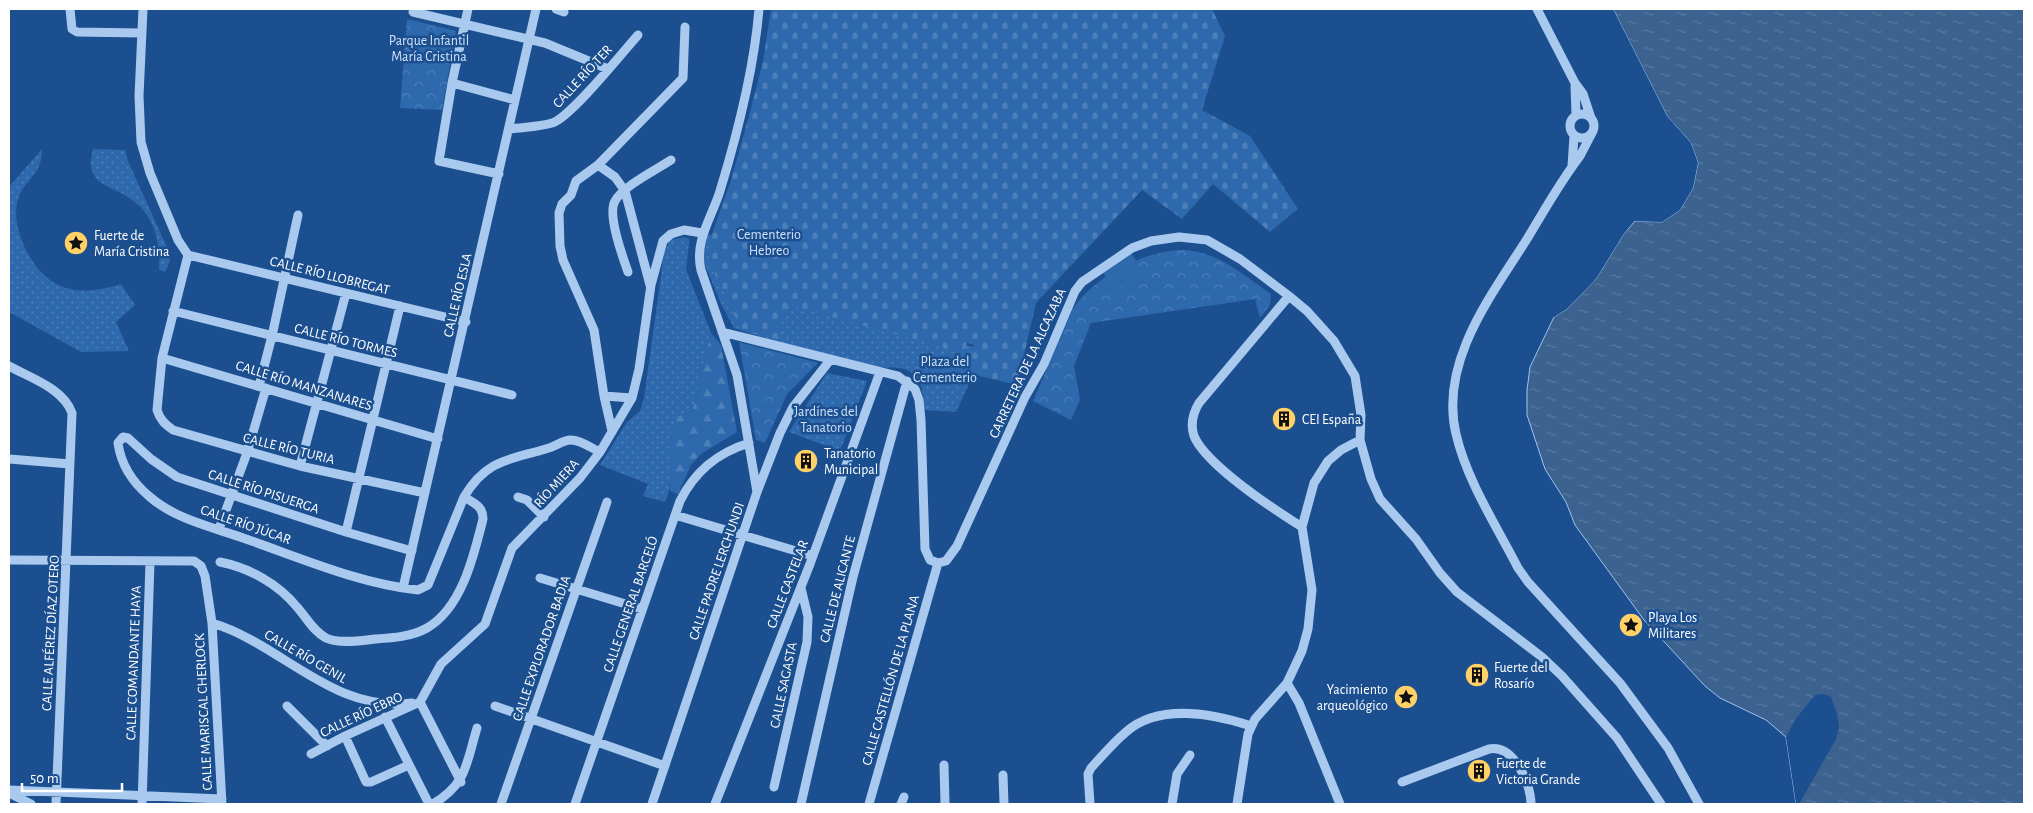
<svg xmlns="http://www.w3.org/2000/svg" width="2033" height="813" viewBox="0 0 2033 813" font-family="'Alegreya Sans',sans-serif">
  <style>
    .grass { fill: url(#grass-dots) }
    .forest { fill: url(#forest-firs) }
    .cemetery { fill: url(#cemetery-stones) }
    .park { fill: url(#park-crowns) }
    .pitch { fill: #2e69ad }
    .water { fill: url(#water-ripples); stroke: #9cc4f0 }
    .pier { fill: #1b4f8f }
    .lines { fill: none; stroke-linecap: round; stroke-linejoin: round }
    .minor { stroke: #a9c9ee; stroke-width: 9 }
    .labels { text-anchor: middle; stroke-width: 5; stroke-linejoin: round; paint-order: stroke }
    .park-label { font-size: 14px; fill: #cfe3fa; stroke: #1b4f8f }
    .street-label { font-size: 14px; fill: #fff; stroke: #1b4f8f }
    .poi-label { font-size: 14px; fill: #fff; stroke: #1b4f8f; text-anchor: start }
  </style>
  <defs>
    <pattern id="grass-dots" width="8" height="8" patternUnits="userSpaceOnUse" patternTransform="scale(1.25)"><rect width="8" height="8" fill="#2e69ad"/><path d="M2 2h.1M6 6h.1" fill="none" stroke="#4d80b9" stroke-width="1.8" stroke-linecap="round"/></pattern>
    <pattern id="forest-firs" width="22" height="20" patternUnits="userSpaceOnUse" patternTransform="scale(1.25)"><rect width="22" height="20" fill="#2e69ad"/><path d="M5 1l3.5 6h-7zM16 11l3.5 6h-7z" fill="#4d80b9"/></pattern>
    <pattern id="cemetery-stones" width="16" height="16" patternUnits="userSpaceOnUse" patternTransform="scale(1.25)"><rect width="16" height="16" fill="#2e69ad"/><path d="M2 7V4a2 2 0 0 1 4 0v3zM10 15v-3a2 2 0 0 1 4 0v3z" fill="#4d80b9"/></pattern>
    <pattern id="park-crowns" width="20" height="18" patternUnits="userSpaceOnUse" patternTransform="scale(1.25)"><rect width="20" height="18" fill="#2e69ad"/><path d="M2 6a3 3 0 1 1 6 0M12 15a3 3 0 1 1 6 0" fill="none" stroke="#4d80b9"/></pattern>
    <pattern id="water-ripples" width="26" height="14" patternUnits="userSpaceOnUse" patternTransform="scale(1.25)"><rect width="26" height="14" fill="#3c6290"/><path d="M2 4q2-2 4 0t4 0M15 11q2-2 4 0t4 0" fill="none" stroke="#597aa1"/></pattern>
  </defs>
  <rect width="100%" height="100%" fill="#1b4f8f"/>
  <path class="grass" d="M42 149C42 178 23 178 17 203 14 218 19 235 25 248 46 291 77 298 121 284L135 305 116 322 129 351 81 352 9 312V187Z
    M93 149 125 150 128 161 169 252 170 261 165 272 159 270C161 236 152 208 119 192 111 188 99 184 94 175 89 167 91 158 93 149Z
    M702 234 717 235 790 295 981 349 977 367 956 412 924 410C923 396 924 380 910 372 900 365 887 369 876 367 828 355 781 344 734 328L721 304 703 260Z
    M684 237 689 239V243L686 269 711 333 692 412C685 413 679 414 676 421 665 445 677 477 665 502L643 496 648 484 600 465 627 422 640 411 644 398 664 254 670 240Z
    M827 373 867 381 840 451 789 432Z"/>
  <path class="forest" d="M711 333 721 345 737 432 701 454 691 465 678 494 670 491C671 472 668 437 676 421 679 414 685 413 692 412Z"/>
  <path class="cemetery" d="M771 9H1212L1225 36 1202 110 1250 136 1298 209 1270 232 1213 184 1182 219 1142 190 1036 303 1017 385 967 373 974 345 967 343 964 356 939 346 788 305 777 339 742 331 709 261V243L731 180 749 116 763 61Z"/>
  <path class="park" d="M407 19 456 31 442 110 400 108Z
    M1185 250C1218 252 1245 276 1271 294L1270 305 1260 318 1255 299 1091 323 1074 366 1080 400 1071 420 1033 401 1073 309C1094 276 1147 249 1185 250Z
    M739 342 818 363 787 394 765 443 756 440Z"/>
  <path class="pitch" d="M1131 253 1143 271 1116 291 1103 273Z"/>
  <path class="water" d="M1613 9H2024V804H1796L1786 737 1766 720 1720 698 1705 686 1644 620 1575 525 1566 502 1545 469 1527 415V390L1530 367 1554 317 1567 309 1596 279 1623 235 1635 221 1662 222 1680 210 1693 188 1698 163 1691 143 1667 116Z"/>
  <path class="pier" d="M1611 9H1613L1667 116 1691 143 1698 163 1693 188 1680 210 1662 222 1634 221 1623 235 1596 279 1567 309 1554 317 1553 315 1565 307 1594 277 1621 234 1633 219H1661L1678 208 1691 187 1695 163 1688 144 1664 117Z
    M1823 694 1831 697 1837 714 1839 726 1836 739 1799 804H1796L1786 737 1795 720 1815 695Z"/>
  <g class="lines">
    <path class="minor" d="M70 9 72 29 77 32 142 33
      M143 9 139 96 141 142 150 173 178 240 188 255
      M468 9 452 83 439 161 499 174
      M556 9 564 12
      M1537 9 1575 83 1583 94 1591 118
      M413 12 545 43 608 69
      M452 83 515 100
      M1575 86 1576 115
      M1570 126a12 12 0 1 1 24 0a12 12 0 1 1-24 0Z
      M510 129C524 127 539 127 552 123 570 118 623 52 638 35
      M1593 131 1580 156C1560 182 1544 211 1527 239 1491 296 1439 362 1456 434 1467 481 1496 525 1518 568L1528 582 1620 683 1668 748 1699 804
      M598 165 615 177 625 191 650 285
      M1572 166 1574 136
      M188 255 162 358 157 410C160 420 165 424 173 430L300 466 425 493
      M188 255 466 322
      M628 272C623 258 607 214 615 201 623 186 656 170 671 160
      M1289 296 1199 403C1193 413 1190 424 1194 436 1206 465 1275 510 1302 527
      M173 311 512 395
      M722 332 898 376 915 389 919 400 921 420 925 549 930 560 938 563 946 561 957 546 1025 397 1044 364 1075 291 1082 282 1132 248 1151 241 1179 237 1207 240 1240 259 1289 296 1307 311 1334 341 1355 376 1361 415 1360 440 1371 479 1380 499 1416 539 1440 573 1457 592 1542 657 1562 676 1617 738 1661 804
      M162 358 438 439
      M9 366C30 378 63 388 72 413L56 804
      M259 386 272 336 298 215
      M604 396 632 398
      M612 431 604 396 594 330 563 260 560 246 559 213 562 204 571 195 576 181 598 165 683 78 685 27
      M9 459 70 464
      M300 466 346 293
      M757 492 737 375 701 270C694 241 712 217 720 191 738 132 754 70 759 9
      M518 497 527 500 544 517
      M675 515 813 556
      M219 529 247 453 266 388
      M346 532 400 306
      M412 551 346 532 177 477 151 459 128 438 123 437 118 443C121 465 133 483 150 497 175 519 212 527 243 538 301 558 357 583 418 590L428 585 464 497C487 458 511 460 549 448 556 446 563 440 571 440 581 440 591 448 600 452
      M9 560 194 561 201 566 205 576 212 623 222 804
      M220 562C250 568 278 584 297 607 306 617 313 631 326 638 339 644 361 641 375 639 392 638 411 637 427 628 462 608 474 555 483 519 483 506 474 503 464 497
      M540 578 642 609
      M403 588 536 9
      M212 623C282 644 332 713 412 703
      M1287 683 1299 703 1340 804
      M420 702 461 782
      M287 706 327 746
      M495 706 665 766
      M385 717 429 804
      M345 736 366 782H371L409 765
      M311 754 345 736 420 702 441 664 485 624 512 548 580 478 600 452 632 398 639 369 651 285 663 241 671 234 684 230 702 233
      M944 765 945 804
      M1003 775 1004 804
      M1402 782 1489 749C1514 744 1531 784 1531 804
      M774 787 807 642 808 617 801 588
      M9 790 222 799
      M9 793 31 804
      M142 804 150 562
      M433 804C467 784 466 764 477 728
      M501 804 607 502
      M575 804 680 501C695 471 717 453 749 443
      M652 804 757 492 780 433 793 407 831 359
      M715 804 810 564 880 372
      M801 804 853 577 907 381
      M869 804 938 563
      M901 804 904 797
      M1090 804 1088 774 1091 768C1102 756 1113 743 1126 732 1159 703 1214 714 1251 726
      M1172 804 1177 774 1190 755
      M1237 804 1248 734 1255 719 1287 683 1302 651 1308 629 1312 590 1302 527 1314 483 1328 461 1341 450 1360 440"/>
  </g>
  <defs>
    <g id="sight-disc" transform="scale(1.25)"><circle r="9.5" fill="#ffd166" stroke="#1b4f8f"/><path d="M0-6L1.8-2.2L6-1.7L2.9 1.2L3.7 5.4L0 3.3L-3.7 5.4L-2.9 1.2L-6-1.7L-1.8-2.2Z" fill="#111"/></g>
    <g id="building-disc" transform="scale(1.25)"><circle r="9.5" fill="#ffd166" stroke="#1b4f8f"/><path d="M-4-6H4V6H1V3H-1V6H-4ZM-2.5-4.3h1.7v1.8h-1.7ZM.8-4.3h1.7v1.8H.8ZM-2.5-1h1.7V.8h-1.7ZM.8-1h1.7V.8H.8Z" fill="#111"/></g>
  </defs>
  <g fill-rule="evenodd">
    <use href="#sight-disc" x="76" y="243"/>
    <use href="#building-disc" x="1284" y="419"/>
    <use href="#building-disc" x="806" y="461"/>
    <use href="#sight-disc" x="1631" y="625"/>
    <use href="#building-disc" x="1477" y="675"/>
    <use href="#sight-disc" x="1406" y="697"/>
    <use href="#building-disc" x="1479" y="771"/>
  </g>
  <g class="labels">
    <g class="park-label">
      <text x="429" y="45">Parque Infantil<tspan x="429" dy="16">María Cristina</tspan></text>
      <text x="769" y="239">Cementerio<tspan x="769" dy="16">Hebreo</tspan></text>
      <text x="945" y="366">Plaza del<tspan x="945" dy="16">Cementerio</tspan></text>
      <text x="826" y="416">Jardínes del<tspan x="826" dy="16">Tanatorio</tspan></text>
    </g>
    <g class="street-label">
      <text transform="translate(582 76) rotate(-47)" y="5">CALLE RÍO TER</text>
      <text transform="translate(330 275) rotate(14)" y="5">CALLE RÍO LLOBREGAT</text>
      <text transform="translate(457 295) rotate(-77)" y="5">CALLE RÍO ESLA</text>
      <text transform="translate(346 340) rotate(14)" y="5">CALLE RÍO TORMES</text>
      <text transform="translate(1027 363) rotate(-65)" y="5">CARRETERA DE LA ALCAZABA</text>
      <text transform="translate(304 385) rotate(17)" y="5">CALLE RÍO MANZANARES</text>
      <text transform="translate(289 448) rotate(14)" y="5">CALLE RÍO TURIA</text>
      <text transform="translate(556 483) rotate(-48)" y="5">RÍO MIERA</text>
      <text transform="translate(264 491) rotate(18)" y="5">CALLE RÍO PISUERGA</text>
      <text transform="translate(246 524) rotate(19)" y="5">CALLE RÍO JÚCAR</text>
      <text transform="translate(716 571) rotate(-71)" y="5">CALLE PADRE LERCHUNDI</text>
      <text transform="translate(787 584) rotate(-69)" y="5">CALLE CASTELAR</text>
      <text transform="translate(837 589) rotate(-76)" y="5">CALLE DE ALICANTE</text>
      <text transform="translate(630 604) rotate(-71)" y="5">CALLE GENERAL BARCELÓ</text>
      <text transform="translate(50 633) rotate(-87)" y="5">CALLE ALFÉREZ DÍAZ OTERO</text>
      <text transform="translate(541 648) rotate(-71)" y="5">CALLE EXPLORADOR BADIA</text>
      <text transform="translate(306 656) rotate(30)" y="5">CALLE RÍO GENIL</text>
      <text transform="translate(133 663) rotate(-88)" y="5">CALLE COMANDANTE HAYA</text>
      <text transform="translate(890 680) rotate(-74)" y="5">CALLE CASTELLÓN DE LA PLANA</text>
      <text transform="translate(783 685) rotate(-78)" y="5">CALLE SAGASTA</text>
      <text transform="translate(203 712) rotate(-93)" y="5">CALLE MARISCAL CHERLOCK</text>
      <text transform="translate(361 714) rotate(-25)" y="5">CALLE RÍO EBRO</text>
    </g>
    <g class="poi-label">
      <text x="94" y="240">Fuerte de<tspan x="94" dy="16">María Cristina</tspan></text>
      <text x="1302" y="424">CEI España</text>
      <text x="824" y="458">Tanatorio<tspan x="824" dy="16">Municipal</tspan></text>
      <text x="1648" y="622">Playa Los<tspan x="1648" dy="16">Militares</tspan></text>
      <text x="1494" y="672">Fuerte del<tspan x="1494" dy="16">Rosarío</tspan></text>
      <text x="1388" y="694" text-anchor="end">Yacimiento<tspan x="1388" dy="16">arqueológico</tspan></text>
      <text x="1496" y="768">Fuerte de<tspan x="1496" dy="16">Victoria Grande</tspan></text>
    </g>
  </g>
  <rect width="2033" height="813" fill="none" stroke="#ffffff" stroke-width="20"/>
  <path d="M22 783v8h100v-8" fill="none" stroke="#ffffff" stroke-width="2.5"/>
  <text x="30" y="783" font-size="15" fill="#ffffff" stroke="#1b4f8f" stroke-width="4" paint-order="stroke">50 m</text>
</svg>
